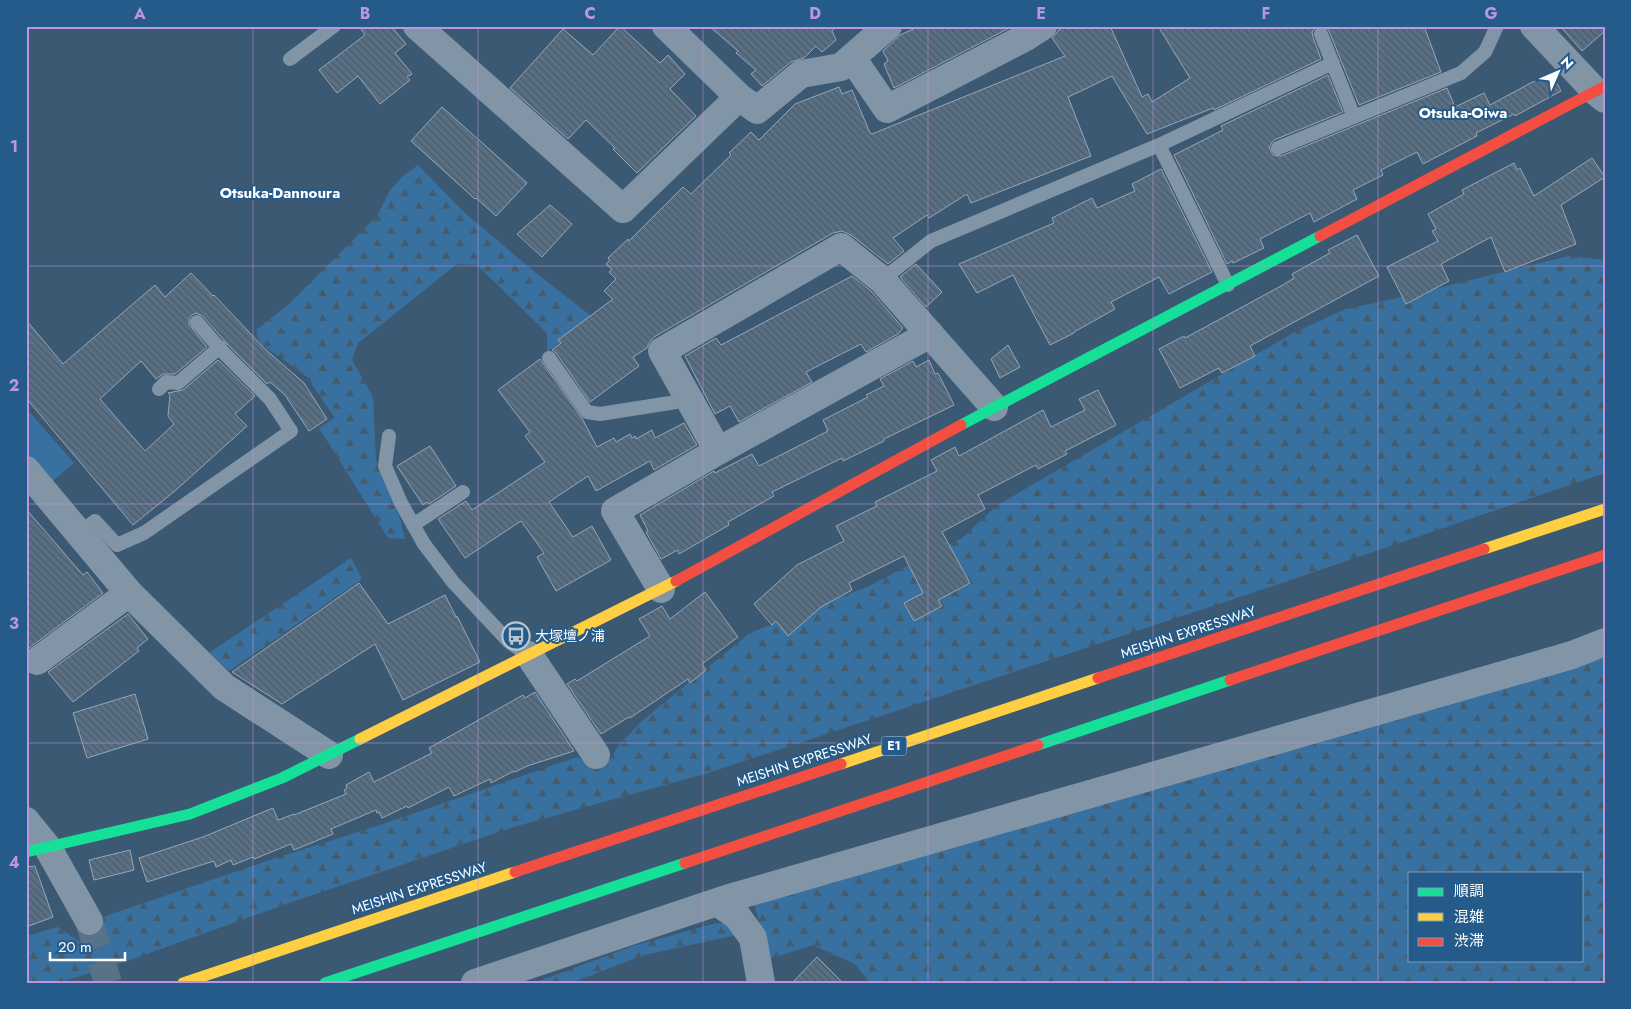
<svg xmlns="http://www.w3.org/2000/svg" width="1631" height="1009" viewBox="0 0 1631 1009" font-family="Jost,'Noto Sans JP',sans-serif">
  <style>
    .forest { fill: url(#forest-firs); fill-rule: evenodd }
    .park { fill: #3871a0 }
    .building { fill: url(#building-back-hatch); stroke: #96a7b6 }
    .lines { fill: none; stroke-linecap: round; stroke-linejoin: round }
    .street-tunnel { stroke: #587288; stroke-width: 28; stroke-dasharray: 28 14; stroke-linecap: butt }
    .lane { stroke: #8295a7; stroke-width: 14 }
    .street { stroke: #8295a7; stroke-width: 28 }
    .fast { stroke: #16e098; stroke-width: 11 }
    .slow { stroke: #ffcf43; stroke-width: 11 }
    .jam { stroke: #f24e42; stroke-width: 11 }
    .grid { fill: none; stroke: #bd96df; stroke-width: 1; stroke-opacity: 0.55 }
    .labels { text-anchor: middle; stroke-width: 4; stroke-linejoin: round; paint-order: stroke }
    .shield { fill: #245b8a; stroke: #bdcedc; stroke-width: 1 }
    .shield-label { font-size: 12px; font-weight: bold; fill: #fff }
    .street-label { font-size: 14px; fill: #fff; stroke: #245b8a }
    .poi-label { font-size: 14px; fill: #fff; stroke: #245b8a; text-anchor: start }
    .neighbourhood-label { font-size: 15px; font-weight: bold; fill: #fff; stroke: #245b8a }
    .neatline { fill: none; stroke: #bd96df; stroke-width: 2 }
    .grid-label { font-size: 16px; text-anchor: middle; font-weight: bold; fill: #bd96df }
  </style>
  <defs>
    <pattern id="forest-firs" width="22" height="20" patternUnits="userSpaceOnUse" patternTransform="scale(1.25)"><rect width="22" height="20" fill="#3871a0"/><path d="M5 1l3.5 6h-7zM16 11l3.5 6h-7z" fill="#445b6e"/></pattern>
    <pattern id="building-back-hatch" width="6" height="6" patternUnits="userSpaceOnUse" patternTransform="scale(1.25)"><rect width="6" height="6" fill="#587085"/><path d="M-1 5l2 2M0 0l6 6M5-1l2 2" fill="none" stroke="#515a63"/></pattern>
  </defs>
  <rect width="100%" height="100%" fill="#3b5973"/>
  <path class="forest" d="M418 165 466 214 536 273 595 319 547 352V333L477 265 457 264 358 343 352 360 373 397 376 460 400 519 405 539 388 538 321 431 319 428 335 418 306 376 261 344 255 331 289 304 377 216 391 189 403 176Z
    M1569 256 1605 260V473L1258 591 708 773 517 826 289 903 116 965 57 983H26V936L58 927 88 947 103 944 100 918 273 859 383 824 577 757 599 767 610 760 619 745 643 720 750 633 867 587 962 538 996 506 1293 333 1346 309 1394 299Z
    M351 558 362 579 229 671 209 653Z
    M1605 656V983H870L855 964 812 945 770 959 754 904 1090 805 1405 718ZM1410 873H1582V960H1410Z
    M716 923H727L737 935 644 955 571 983H534L633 946Z"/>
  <path class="park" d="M26 408 74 463 49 484 26 458Z"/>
  <path class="building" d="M359 26H391L406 44 395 53 412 74 407 77 410 80 380 104 358 76 337 93 319 70 365 35Z
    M620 26 660 63 668 55 685 74 670 89 696 116 637 173 613 149 615 148 586 120 568 139 510 88 563 29 593 55Z
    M709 26H837L832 31 836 40 822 52 816 46 804 58 791 62 762 86 751 74 756 70 736 53 738 51Z
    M920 26H1013L894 88 884 64 888 61 883 51 900 35Z
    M1064 26H1110L1142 97 1148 94 1152 102 1190 78 1158 26H1317L1312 32 1313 37 1321 59 1214 110 1213 108 1147 134 1112 76 1079 92 1068 97 1091 156 971 203 967 194 929 218 927 215 893 238 904 251 888 264 851 235 842 231 833 233 654 337 649 343 647 348 633 357 639 366 590 402 556 353 552 350 561 343 558 340 613 299 604 291 616 279 609 272 612 269 606 264 610 260 608 258 628 239 629 241 683 187 691 194 731 155 729 153 751 132 759 140 795 104 839 87 842 94 852 90 870 133 872 134 1065 56 1052 38 1058 31Z
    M1325 26H1424L1441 72 1359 105 1329 31Z
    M1560 26H1605V31L1582 51Z
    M1551 72 1561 91 1515 116 1514 114 1476 133 1477 136 1423 164 1417 152 1381 170 1383 175 1353 190 1357 199 1314 222 1310 213 1260 239 1264 248 1233 263 1232 261 1227 264 1174 155 1223 130 1221 126 1328 75 1343 112 1274 140 1269 147 1273 155 1281 156 1447 88 1455 107 1484 93 1490 105Z
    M442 107 527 183 496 216 476 198 475 199 411 141Z
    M1592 158 1605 177 1561 205 1576 244 1505 272 1491 237 1441 264 1449 281 1406 304 1387 267 1438 241 1432 231 1436 229 1428 214 1464 194 1462 190 1514 163 1517 170 1520 168 1534 196Z
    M1161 169 1212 272 1169 294 1159 277 1111 302 1115 309 1074 332V333L1050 345 1013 275 977 293 959 264 1054 223 1052 218 1092 198 1097 208 1135 191 1132 184Z
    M550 205 572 224 542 257 517 234Z
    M1357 235 1379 276 1250 346 1255 356 1222 373 1219 368 1180 388 1159 349 1184 336 1185 338 1283 285 1294 278 1292 274 1330 253 1328 250Z
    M916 264 942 292 926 307 900 277Z
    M191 273 213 296 214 295 265 349 304 383 327 419 309 431 285 395 270 382 267 384 228 345 203 316 196 313 192 315 189 319V324L207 347 175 374H163L156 379 141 361 100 399 145 451 174 424 168 416 170 395 168 393 183 390 218 360 255 396 235 414 247 426 176 490 133 525 26 398V320L63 364 155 285 165 297Z
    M852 276 871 291 903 328 898 334 866 352 861 344 806 372 812 382 739 422 730 406 715 414 685 356 716 338 721 345Z
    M1008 345 1020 367 1000 378 991 359Z
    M540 359 583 420 597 447 614 438 616 442 630 434 632 438 635 436 636 439 652 430 655 438 684 423 697 445 654 470 650 461 596 491 588 476 549 502 573 537 592 526 611 560 556 591 537 557 544 553 521 521 465 558 438 519 466 501 472 510 545 462 525 436 530 432 498 390Z
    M929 360 935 374 938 373 954 405 884 439V441L843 461 842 458 772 492 774 496 728 522 729 525 679 554 678 550 661 559 646 532 648 531 640 515 714 471 715 473 752 454 759 466 828 431 823 420 868 397 866 395 884 386 880 379 913 361 916 367Z
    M1098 390 1116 425 1065 451 1067 454 1038 469 1036 465 978 495 985 509 942 532 970 583 938 600 942 606 914 621 904 603 923 593 904 556 849 583 852 590 821 607 788 636 776 621 772 625 754 604 797 565 844 541 836 526 877 506 875 502 937 471 931 460 955 447 959 456 1043 410 1051 427 1085 410 1079 399Z
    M430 446 456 486 429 504 427 502 423 505 397 466Z
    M26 509 83 575 87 572 103 593 29 648 26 645Z
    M359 583 388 624 445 595 456 617 457 616 480 662 403 700 375 644 282 704 232 672Z
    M705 592 738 637 702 664 706 670 690 683 688 679 630 718 629 717 601 734 567 684 575 679 577 681 650 636 639 619 662 606 670 619Z
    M128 614 148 639 137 648 139 651 73 702 48 672Z
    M535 692 574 751 527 766 515 772 514 771 491 783 490 779 454 796 449 787 408 808 407 806 382 818 379 812 377 813 376 810 331 829 333 834 294 850 291 844 254 859 253 857 233 865 231 860 216 867 214 861 147 882 139 858 203 837 273 808 278 820 294 814V815L346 794 344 790 347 788 346 785 369 772 374 782 432 753 429 748 523 695 525 698Z
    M135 694 148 739 87 758 73 713Z
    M130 850 134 870 94 880 89 860Z
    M35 866 53 917 26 927V867Z
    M817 957 843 983H792Z"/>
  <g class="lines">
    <path class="street-tunnel" d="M89 921 108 983"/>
    <path class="lane" d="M1321 34 1354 117
      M290 59 334 26
      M1278 148 1461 73 1485 52 1497 26
      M882 280 931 241 1159 145
      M1228 285 1159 145 1333 63
      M549 358 587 412 600 414 689 400
      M159 389 166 382 178 383 220 347
      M389 436 385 466 401 503 424 544 453 582 509 642 529 655
      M413 525 463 492
      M79 533 95 521 117 545 144 533 291 431 270 399 221 350 197 322"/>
    <path class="street" d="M417 26 623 209 739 97
      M666 26 739 97 757 110 801 74 841 67 888 26
      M1534 26 1595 91 1605 99
      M852 58 887 109 1026 37 1043 26
      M718 451 930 334
      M26 470 129 593 224 687 329 755
      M661 589 615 511 718 451 662 351 841 247 882 280 994 407
      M529 655 596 755
      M37 661 129 593
      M26 821 48 848 89 921
      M717 902 737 916 753 938 761 983
      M475 983 726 899 1572 655 1605 642"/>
    <path class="fast" d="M961 425 1320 236
      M1038 745 1230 680
      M26 852 190 814 282 778 360 739
      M325 983 685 863"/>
    <path class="slow" d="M1484 549 1605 509
      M360 739 676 581
      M841 764 1098 678
      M183 983 515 872"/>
    <path class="jam" d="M1320 236 1605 86
      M676 581 961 425
      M1098 678 1484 549
      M1230 680 1605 555
      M685 863 1038 745
      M515 872 841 764"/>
  </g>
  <path class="grid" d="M253 26V983M478 26V983M703 26V983M928 26V983M1153 26V983M1378 26V983M26 266H1605M26 504H1605M26 743H1605"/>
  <defs>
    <g id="bus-ring" transform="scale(1.4375)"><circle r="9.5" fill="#245b8a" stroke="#bac5ce" stroke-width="1.5"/><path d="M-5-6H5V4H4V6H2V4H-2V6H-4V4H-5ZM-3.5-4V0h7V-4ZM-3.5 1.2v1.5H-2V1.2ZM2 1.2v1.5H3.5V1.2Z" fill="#bac5ce"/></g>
  </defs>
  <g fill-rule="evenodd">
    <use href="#bus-ring" x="516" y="636"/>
  </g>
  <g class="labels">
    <rect class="shield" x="881.5" y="736.5" width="25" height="19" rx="4"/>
    <g class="shield-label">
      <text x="894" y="750">E1</text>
    </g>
    <g class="street-label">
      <text transform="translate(1188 632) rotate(-18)" y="5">MEISHIN EXPRESSWAY</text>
      <text transform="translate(804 760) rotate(-18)" y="5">MEISHIN EXPRESSWAY</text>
      <text transform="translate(419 888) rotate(-18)" y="5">MEISHIN EXPRESSWAY</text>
    </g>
    <g class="poi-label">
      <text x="535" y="641">大塚壇ノ浦</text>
    </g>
    <g class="neighbourhood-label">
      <text x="1463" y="118">Otsuka-Oiwa</text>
      <text x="280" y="198">Otsuka-Dannoura</text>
    </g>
  </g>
  <rect width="1631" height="1009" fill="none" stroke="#245b8a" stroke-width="55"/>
  <rect x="1408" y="872" width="175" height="90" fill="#245b8a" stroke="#7c9db9"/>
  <rect x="1418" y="888" width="25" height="8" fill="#16e098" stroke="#7c9db9"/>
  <text x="1454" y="896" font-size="15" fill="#ffffff">順調</text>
  <rect x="1418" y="913" width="25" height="8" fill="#ffcf43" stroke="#7c9db9"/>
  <text x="1454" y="922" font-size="15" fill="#ffffff">混雑</text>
  <rect x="1418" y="938" width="25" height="8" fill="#f24e42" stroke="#7c9db9"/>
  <text x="1454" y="946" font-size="15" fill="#ffffff">渋滞</text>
  <g transform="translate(1558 72) rotate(45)" stroke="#245b8a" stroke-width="4" paint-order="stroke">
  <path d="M0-4L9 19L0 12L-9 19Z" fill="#ffffff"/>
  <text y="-8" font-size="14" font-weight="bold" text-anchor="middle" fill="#ffffff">N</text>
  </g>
  <path d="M50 952v8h75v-8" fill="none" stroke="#ffffff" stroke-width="2.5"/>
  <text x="58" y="952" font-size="15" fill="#ffffff" stroke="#245b8a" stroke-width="4" paint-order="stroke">20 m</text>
  <rect x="28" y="28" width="1576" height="954" class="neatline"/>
  <g class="grid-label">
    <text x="140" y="19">A</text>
    <text x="365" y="19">B</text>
    <text x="590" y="19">C</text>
    <text x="815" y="19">D</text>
    <text x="1041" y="19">E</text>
    <text x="1266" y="19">F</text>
    <text x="1491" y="19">G</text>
    <text x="14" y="152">1</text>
    <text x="14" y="391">2</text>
    <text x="14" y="629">3</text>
    <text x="14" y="868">4</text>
  </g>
</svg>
